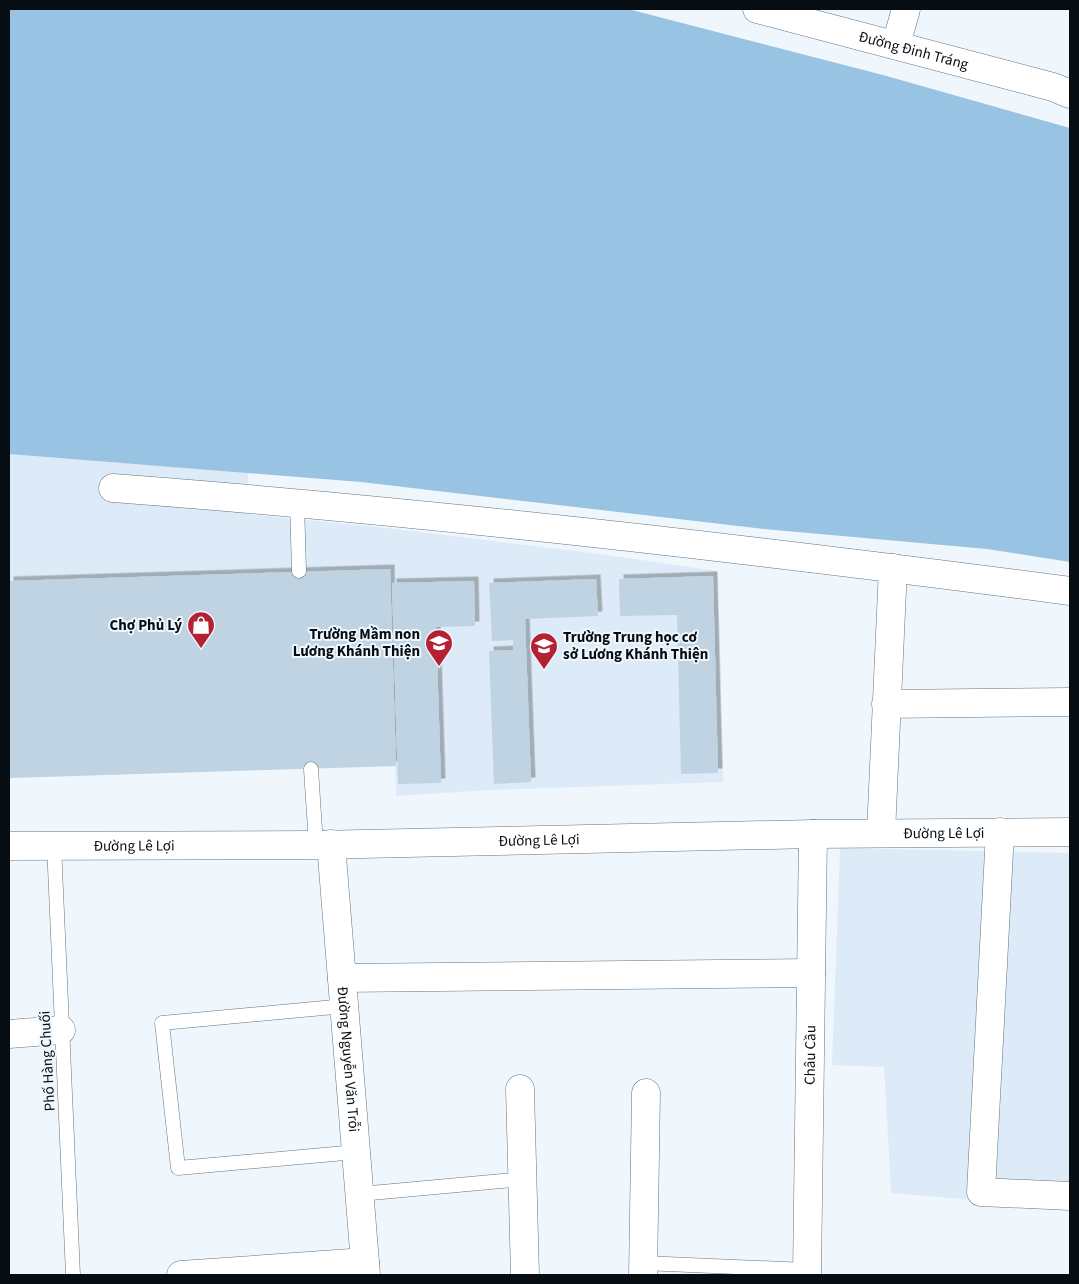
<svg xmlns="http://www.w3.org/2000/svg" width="1079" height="1284" viewBox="0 0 1079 1284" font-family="'Source Sans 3',sans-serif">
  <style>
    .built { fill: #dcebf7 }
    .water { fill: #99c3e2 }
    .building { fill: #bfd3e2; filter: url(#shadow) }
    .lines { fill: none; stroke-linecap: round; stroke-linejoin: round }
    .service-casing { stroke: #627482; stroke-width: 15 }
    .minor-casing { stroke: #627482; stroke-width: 29 }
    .tertiary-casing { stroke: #627482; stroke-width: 29 }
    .service { stroke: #fff; stroke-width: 14 }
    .minor { stroke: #fff; stroke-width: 28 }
    .tertiary { stroke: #fff; stroke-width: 28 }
    .labels { text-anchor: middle; stroke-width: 4; stroke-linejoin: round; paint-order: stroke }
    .street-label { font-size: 15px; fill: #070e13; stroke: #eff7fd }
    .poi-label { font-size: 15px; font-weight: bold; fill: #070e13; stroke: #eff7fd; text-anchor: end }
  </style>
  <defs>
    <filter id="shadow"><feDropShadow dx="4.5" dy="-4.5" stdDeviation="0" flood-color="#0004"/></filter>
  </defs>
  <rect width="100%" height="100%" fill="#eff7fd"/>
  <path class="built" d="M9 454 248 473 247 514 387 528 600 554 717 571 723 782 491 790 396 796 395 766 9 778Z
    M840 848 1070 853V1208L891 1193 884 1067 832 1065Z"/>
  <path class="water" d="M9 9H628L883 75 1070 128V562L987 549 764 529 361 482 9 454Z"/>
  <path class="building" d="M390 569 396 766 9 778V581Z
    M713 576 718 773 681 774 677 615 620 616 619 579Z
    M596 579 598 616 525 619 531 782 494 784 489 651 513 650V640L492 641 489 583Z
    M474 581 475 626 436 627 441 783 398 784 392 583Z"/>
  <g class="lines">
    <g class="service-casing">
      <path id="service" d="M297 502 299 571
        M311 769 316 845
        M54 845 73 1275
        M345 1006 162 1023 178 1168 356 1152
        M360 1194 523 1179
        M643 1263 807 1270"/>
    </g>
    <g class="minor-casing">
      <g id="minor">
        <path id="s1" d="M757 9 1053 87 1070 94"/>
        <path d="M896 45 906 9"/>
        <path d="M113 488C433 512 752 549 1070 591"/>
        <path d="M886 704 1070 702"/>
        <path d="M1000 832 981 1192 1070 1196"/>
        <path d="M881 833 893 568"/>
        <path d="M342 978 811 973"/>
        <path d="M9 1034 61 1030"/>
        <path d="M520 1089 525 1275"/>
        <path d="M181 1275 365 1262"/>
        <path d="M643 1275 646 1093"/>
        <path id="s2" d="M807 1275 813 834"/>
      </g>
    </g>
    <g class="tertiary-casing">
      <g id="tertiary">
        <path id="s3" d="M331 844 366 1275"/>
        <path id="s4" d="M9 846 316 845 813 834 1070 832"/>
      </g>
    </g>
    <use href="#service" class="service"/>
    <use href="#minor" class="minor"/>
    <use href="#tertiary" class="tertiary"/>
  </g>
  <defs>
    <g id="shop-pin" transform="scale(1.4375)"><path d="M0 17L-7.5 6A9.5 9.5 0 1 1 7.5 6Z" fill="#b32133" stroke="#eff7fd"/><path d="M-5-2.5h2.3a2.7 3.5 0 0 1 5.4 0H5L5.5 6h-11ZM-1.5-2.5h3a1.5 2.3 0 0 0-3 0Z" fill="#fff"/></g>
    <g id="school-pin" transform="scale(1.4375)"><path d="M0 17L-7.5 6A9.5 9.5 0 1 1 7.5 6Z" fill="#b32133" stroke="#eff7fd"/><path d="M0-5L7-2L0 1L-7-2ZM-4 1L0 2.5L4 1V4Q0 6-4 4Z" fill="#fff"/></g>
  </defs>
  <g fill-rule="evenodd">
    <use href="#shop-pin" x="201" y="625"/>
    <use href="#school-pin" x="439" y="643"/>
    <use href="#school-pin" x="544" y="646"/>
  </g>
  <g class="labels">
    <g class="street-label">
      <text dy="5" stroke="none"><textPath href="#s1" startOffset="162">Đường Đinh Tráng</textPath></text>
      <text dy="5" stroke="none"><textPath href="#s4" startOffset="935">Đường Lê Lợi</textPath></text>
      <text dy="5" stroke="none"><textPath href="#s4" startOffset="530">Đường Lê Lợi</textPath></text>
      <text dy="5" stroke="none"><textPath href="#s4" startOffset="125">Đường Lê Lợi</textPath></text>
      <text dy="5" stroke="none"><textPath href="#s2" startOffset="220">Châu Cầu</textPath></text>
      <text dy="5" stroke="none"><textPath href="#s3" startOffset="216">Đường Nguyễn Văn Trỗi</textPath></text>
      <text transform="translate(47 1061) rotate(-93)" y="5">Phố Hàng Chuối</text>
    </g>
    <g class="poi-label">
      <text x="182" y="630">Chợ Phủ Lý</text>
      <text x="420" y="639">Trường Mầm non<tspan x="420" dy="17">Lương Khánh Thiện</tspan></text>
      <text x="563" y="642" text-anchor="start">Trường Trung học cơ<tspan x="563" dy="17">sở Lương Khánh Thiện</tspan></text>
    </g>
  </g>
  <rect width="1079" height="1284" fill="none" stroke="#070e13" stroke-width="20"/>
</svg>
